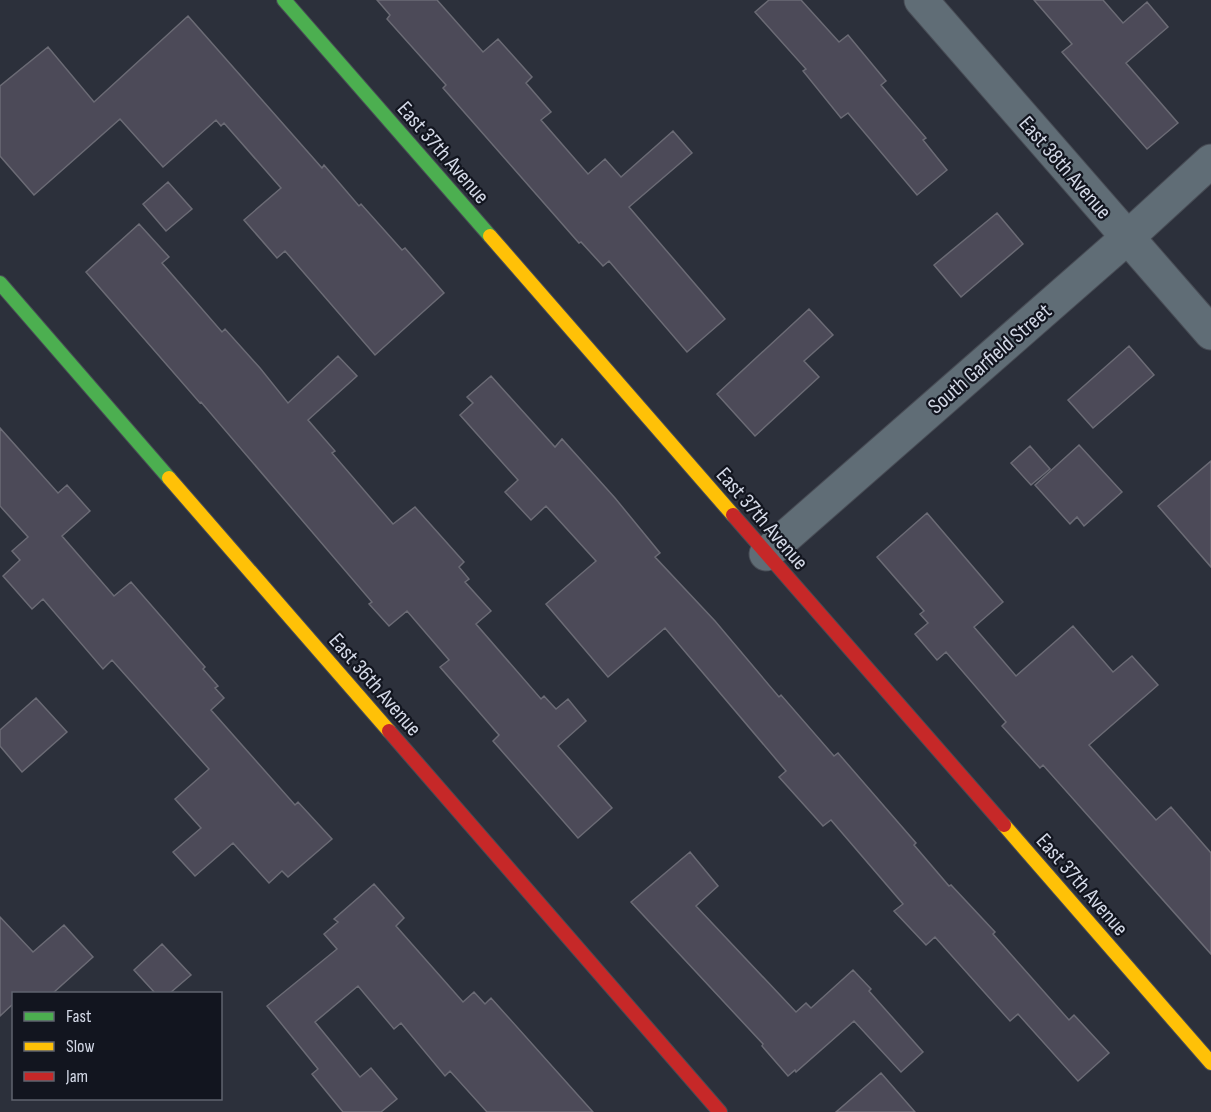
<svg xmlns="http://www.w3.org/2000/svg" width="1211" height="1112" viewBox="0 0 1211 1112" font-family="'Sofia Sans Condensed',sans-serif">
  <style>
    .building { fill: #4c4a58; stroke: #6b6b75; stroke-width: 1.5 }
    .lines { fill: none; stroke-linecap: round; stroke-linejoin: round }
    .street-casing { stroke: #484c55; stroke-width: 35 }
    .fast-casing { stroke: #484c55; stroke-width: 16 }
    .slow-casing { stroke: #484c55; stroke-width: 16 }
    .jam-casing { stroke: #484c55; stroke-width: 16 }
    .street { stroke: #606d76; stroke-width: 33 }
    .fast { stroke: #4caf50; stroke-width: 14 }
    .slow { stroke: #ffc107; stroke-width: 14 }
    .jam { stroke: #c62828; stroke-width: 14 }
    .labels { text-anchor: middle; stroke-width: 4.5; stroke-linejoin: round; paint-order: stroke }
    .street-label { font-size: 22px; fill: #d3d8e6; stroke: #12151f }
  </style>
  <rect width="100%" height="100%" fill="#2c303b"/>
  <path class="building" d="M377 0H437L483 52 498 39 532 77 526 83 551 112 541 120 588 174 605 159 621 177 673 131 692 153 629 207 725 319 687 352 609 261 603 266 581 242 579 243 443 88 446 85 387 19 390 15Z
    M769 0H801L839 42 848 35 886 81 881 85 926 138 923 140 947 170 917 195 848 113 841 118 803 71 806 69 755 12Z
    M1034 0H1103L1123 23 1147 2 1168 27 1126 63 1178 123 1147 149 1062 52 1072 44Z
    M188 16 322 168 324 165 359 206 361 204 402 250 405 248 444 293 375 355 285 251 277 258 244 220 281 188 224 123 221 126 216 120 163 167 120 119 34 195 0 156V86L48 47 94 102Z
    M168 182 192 209 166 231 143 204Z
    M997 213 1023 244 961 297 934 265Z
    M139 224 169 257 162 263 222 332 225 329 260 368 288 403 338 356 357 376 308 420 335 451 332 453 393 524 415 507 464 562 459 567 469 579 465 582 491 611 476 624 541 699 544 696 556 709 568 699 586 721 558 746 612 808 578 838 493 741 499 735 440 667 449 660 407 611 389 626 369 604 372 602 201 402 200 403 86 272Z
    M809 309 833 335 804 361 819 377 755 436 717 394Z
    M1129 346 1154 375 1093 428 1068 400Z
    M491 376 555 447 562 439 615 498 660 553 655 557 715 621 779 697 781 695 834 756 838 753 916 843 914 845 949 886 951 885 995 932 993 934 1069 1020 1074 1015 1109 1053 1078 1081 1018 1014 1010 1021 935 937 926 945 894 911 903 904 831 820 823 826 779 777 786 771 665 628 608 677 546 604 596 561 546 506 531 520 505 492 518 480 460 415 473 403 467 397Z
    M0 428 58 493 67 485 90 511 62 536 114 596 131 582 205 667 203 669 218 686 215 688 224 698 211 710 295 805 298 802 332 839 288 877 282 871 269 883 233 843 195 876 173 852 201 828 175 799 209 769 112 660 103 669 43 599 32 609 3 576 20 560 12 551 28 537 0 506Z
    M1079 445 1122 492 1084 526 1077 517 1070 524 1035 485Z
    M1030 446 1050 469 1031 485 1011 463Z
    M1211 461V567L1158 506Z
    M927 513 1003 602 974 627 1016 676 1073 626 1113 672 1132 656 1158 685 1089 745 1156 820 1171 807 1211 853V954L1043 765 1040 768 1002 726 1006 722 946 652 937 660 915 634 928 623 920 614 924 611 877 557Z
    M36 698 67 732 22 772 0 746V730Z
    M690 852 718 886 696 906 796 1012 806 1003 811 1008 853 970 871 989 869 991 923 1052 901 1072 854 1021 796 1072 795 1070 788 1076 762 1046 763 1044 631 902Z
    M374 884 404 918 396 926 463 1002 474 992 485 1004 491 998 593 1112H487L450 1071 445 1076 401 1023 394 1029 358 986 315 1022 360 1077 371 1068 397 1099 381 1112H343L312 1074 318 1069 267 1006 337 949 324 934 338 922 334 919Z
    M0 917 33 952 64 925 93 957 53 993H14V1003L0 1016Z
    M162 944 191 975 170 993H155L134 970Z
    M881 1073 915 1112H836Z"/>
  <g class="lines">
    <g class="street-casing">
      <path id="street" d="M921 0 1211 333
        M766 554 1128 237 1211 161"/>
    </g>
    <g class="fast-casing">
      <path id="fast" d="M284 0 490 236
        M0 283 169 478"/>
    </g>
    <g class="slow-casing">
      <path id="slow" d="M490 236 733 515
        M169 478 389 731
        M1004 825 1211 1063"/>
    </g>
    <g class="jam-casing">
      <path id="jam" d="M733 515 1004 825
        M389 731 720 1112"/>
    </g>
    <use href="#street" class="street"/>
    <use href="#fast" class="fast"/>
    <use href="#slow" class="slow"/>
    <use href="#jam" class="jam"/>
  </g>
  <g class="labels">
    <g class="street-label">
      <text transform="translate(444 152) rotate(49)" y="8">East 37th Avenue</text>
      <text transform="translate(1066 167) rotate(49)" y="8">East 38th Avenue</text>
      <text transform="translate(989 358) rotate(-41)" y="8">South Garfield Street</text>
      <text transform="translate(763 518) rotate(49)" y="8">East 37th Avenue</text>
      <text transform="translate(376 684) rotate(49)" y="8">East 36th Avenue</text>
      <text transform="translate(1083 884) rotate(49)" y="8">East 37th Avenue</text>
    </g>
  </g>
  <rect x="12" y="992" width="210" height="108" fill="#12151f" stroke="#5f636f" stroke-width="1.5"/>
  <rect x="24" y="1012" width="30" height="9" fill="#4caf50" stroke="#5f636f" stroke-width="1.5"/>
  <text x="66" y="1022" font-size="18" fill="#d3d8e6">Fast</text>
  <rect x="24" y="1042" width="30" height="9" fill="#ffc107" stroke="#5f636f" stroke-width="1.5"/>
  <text x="66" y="1052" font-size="18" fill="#d3d8e6">Slow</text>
  <rect x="24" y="1072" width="30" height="9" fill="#c62828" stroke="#5f636f" stroke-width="1.5"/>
  <text x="66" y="1082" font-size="18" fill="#d3d8e6">Jam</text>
</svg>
